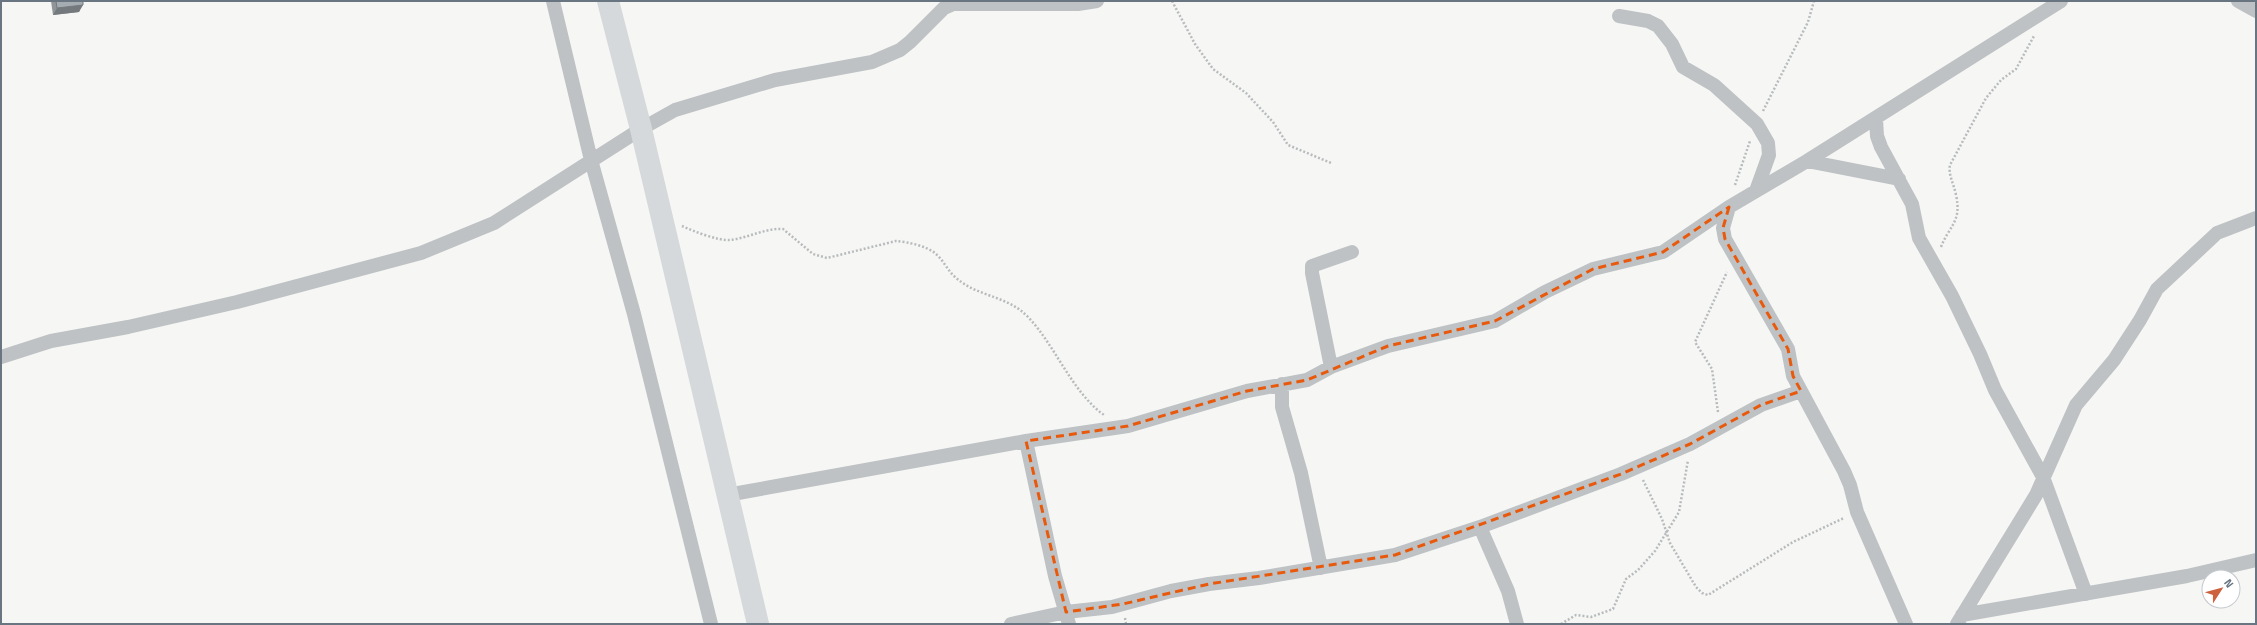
<svg xmlns="http://www.w3.org/2000/svg" width="2257" height="625" viewBox="0 0 2257 625" font-family="'Titillium Web',sans-serif">
  <style>
    .lines { fill: none; stroke-linecap: round; stroke-linejoin: round }
    .path { stroke: #b8bbbd; stroke-width: 2.5; stroke-dasharray: 2 2; stroke-linecap: butt }
    .minor { stroke: #bec2c5; stroke-width: 14 }
    .trunk { stroke: #d5d9dc; stroke-width: 22 }
    .wall { fill: #8f9599 }
    .shaded-wall { fill: #74797d }
    .building { fill: #a6adb2; stroke: #74797d }
    .marked { fill: none; stroke: #e8590c; stroke-width: 3; stroke-dasharray: 8 5; stroke-linejoin: round }
  </style>
  <rect width="100%" height="100%" fill="#f6f7f4"/>
  <g class="lines">
    <path class="path" d="M1172 1 1195 44 1213 69 1246 93 1273 122 1288 145 1331 163
      M1763 111 1808 22 1814 1
      M1735 185 1750 141
      M682 226C693 231 718 241 730 240 748 238 765 228 783 229L813 254 827 258 896 241C908 242 927 246 936 254 943 260 947 269 953 275 976 298 1007 294 1029 318 1056 347 1072 392 1104 415
      M1941 247C1949 226 1962 222 1956 195 1954 184 1948 175 1950 165L1986 98 2001 80 2016 69 2034 36
      M1718 412 1712 369 1695 342 1727 272
      M1643 480 1662 519 1670 543 1696 587 1702 593 1708 595 1793 542 1844 518
      M1125 618 1126 624
      M1561 624 1576 615 1591 617 1613 609 1626 579 1638 570 1655 551 1679 512 1688 460"/>
    <path class="minor" d="M553 1 591 160 634 314 711 624
      M2238 1 2256 11
      M1619 16 1648 21 1658 26 1672 44 1683 67 1714 85 1757 124 1768 143 1769 155 1756 191
      M1876 119 1877 136 1881 147 1912 204 1919 238 1952 296 1980 354 1995 390 2043 477 2086 594
      M1807 161 1899 179
      M1729 207 1723 228 1725 239 1788 349 1793 376 1844 471 1850 485 1857 512 1906 624
      M1 357 51 341 128 327 237 302 421 253 494 223 641 129 675 110 775 80 872 62 900 50 910 42 944 8 953 4H1078L1097 1
      M1331 367 1312 273V266L1352 252
      M1282 384V407L1301 473 1321 568
      M1026 441 1055 576 1069 624
      M727 495 1026 441 1128 426 1247 391 1307 380 1331 367 1388 346 1495 321 1545 292 1593 269 1663 252 1729 207 1807 161 2061 1
      M1480 527 1508 591 1517 624
      M1962 615 2187 576 2256 560
      M1011 624 1066 612 1112 607 1171 591 1209 584 1259 578 1395 555 1480 527 1621 474 1690 444 1761 405 1801 391
      M1957 624 2036 495 2076 405 2114 360 2140 320 2157 289 2217 233 2256 218"/>
    <path class="trunk" d="M608 1 641 129 758 624"/>
  </g>
  <path class="wall" d="M51 1H83L79 12 53 15Z"/>
  <path class="shaded-wall" d="M83 5 79 12 53 15 57 8Z"/>
  <path class="building" d="M56 1H83V5L57 8Z"/>
  <path class="marked" d="M1729 207 1723 228 1725 239 1788 349 1793 376 1801 391 1761 405 1690 444 1621 474 1395 555 1209 584 1123 604 1066 612 1026 441 1128 426 1247 391 1307 380 1388 346 1495 321 1593 269 1663 252Z"/>
  <rect width="2257" height="625" fill="none" stroke="#697681" stroke-width="4"/>
  <g transform="translate(2221 589) rotate(54)"><circle r="19" fill="#ffffff" stroke="#c3c8cd"/>
  <path d="M0-3L7 15L0 10L-7 15Z" fill="#cd603d"/>
  <text y="-6" font-size="11" font-weight="bold" text-anchor="middle" fill="#697681">N</text>
  </g>
</svg>
